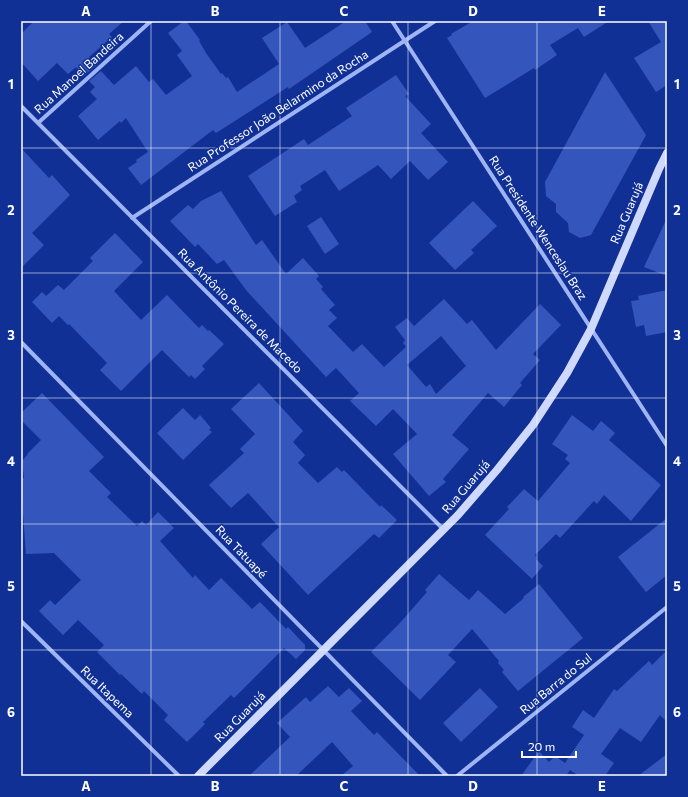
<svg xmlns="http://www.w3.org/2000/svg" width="688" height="797" viewBox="0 0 688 797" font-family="Commissioner,sans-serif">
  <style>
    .building { fill: #3456bc; fill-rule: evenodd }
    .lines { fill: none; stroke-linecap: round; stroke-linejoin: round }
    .street { stroke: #9fb4f4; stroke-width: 4 }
    .secondary { stroke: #cfd9fd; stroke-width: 8 }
    .grid { fill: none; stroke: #fff; stroke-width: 1; stroke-opacity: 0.55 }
    .labels { text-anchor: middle; stroke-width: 3; stroke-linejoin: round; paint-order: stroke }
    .street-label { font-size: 12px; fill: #fff; stroke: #103095 }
    .neatline { fill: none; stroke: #fff; stroke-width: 1.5 }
    .grid-label { font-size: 13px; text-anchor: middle; font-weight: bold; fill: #fff }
  </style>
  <rect width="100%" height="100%" fill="#103095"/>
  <path class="building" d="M34 21H124L109 34 112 37 89 57 96 65 84 76 76 67 68 74 57 63 38 81 21 62V34Z
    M184 21H186L200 40 199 41 206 53 221 74 222 73 226 78 228 77 237 92 279 64 262 38 287 22 305 48 346 21H365L372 32 289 89 288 87 216 133 213 130 141 185 128 168 137 162 136 160 148 152 126 118 121 123 120 121 98 140 78 116 97 99 90 92 95 87 89 81 101 71 114 85 136 66 149 82 153 79 166 95 192 76 177 55 182 51 168 33Z
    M473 21H609L584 37 578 28 550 45 557 55 535 70 534 68 485 98 447 38 452 35 451 34Z
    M648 21H667V85L656 92 634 58 661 42Z
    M605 72 646 135 591 235 580 238 569 232 568 223 556 212V204L546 196 545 182Z
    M396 75 409 94 405 96 431 124 421 133 448 162 428 180 410 161 391 179 378 165 339 191 325 170 300 186 302 190 294 196 297 202 275 216 248 176 304 139 308 145 352 116 346 108Z
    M21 148 49 178 52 175 70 195 32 233 44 245 21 268Z
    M221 191 256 245 262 240 286 274 303 258 319 276 316 279 323 287 321 289 335 305 329 310 337 318 328 326 353 352 362 344 384 367 406 347 403 343 405 340 395 327 407 318 414 326 444 299 467 324 472 320 496 350 540 304 561 325 533 354 540 360 520 383 522 385 504 407 488 393 452 435 469 449 443 479 446 482 429 496 393 454 417 434 393 409 376 426 350 401 359 393 336 368 326 377 246 290 224 260 217 264 198 244 195 247 170 221 188 205 193 209 201 201ZM441 336 466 366 436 394 430 384 426 387 407 365Z
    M473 201 497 226 471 250 474 253 455 270 429 243Z
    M321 217 339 244 325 254 307 226Z
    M667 218V276L644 267Z
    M115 233 143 262 114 291 141 320 167 295 199 328 202 325 208 331 209 330 224 344 202 366 205 369 195 379 191 375 189 377 162 350 121 391 100 370 107 363 69 324 68 325 59 316 52 323 32 302 42 292 46 296 58 285 64 290 93 261 90 258Z
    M667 290V332L646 336 644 325 636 327 631 301 639 300 638 296Z
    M259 383 303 431 293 442 305 455 298 463 318 483 337 467 342 472 344 470 380 507 381 505 397 520 379 538 374 534 308 595 261 544 279 527 248 493 231 508 209 485 244 453 240 449 255 434 231 409Z
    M42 393 104 457 89 471 111 493 107 497 137 526 142 521 146 525 158 512 174 528 160 541 193 578 195 575 209 590 221 578 252 609 260 602 286 629 288 627 305 645V650L296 659 284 648 234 698 231 695 203 722 205 724 187 742 164 720 168 715 144 691 142 694 121 674 120 675 97 652 104 645 78 620 63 635 39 611 50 600 55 605 81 580 54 553 26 554 21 486V478H24L22 461 28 454H27L41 440 21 420V413Z
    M183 408 195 420 200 415 211 428 209 430 212 432 183 460 157 433Z
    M572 415 593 431 601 421 615 433 609 440 661 485 631 521 604 495 597 504 594 501 560 538 556 534 535 555 537 558 536 559 543 566 532 579 485 535 509 509 507 507 524 489 538 501 570 463 565 459 568 455 552 444Z
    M667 518V575L646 592 618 557Z
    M439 574 469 600 478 590 505 614 524 598 523 597 539 584 583 638 518 691 502 672 504 670 498 663 499 661 472 629 448 655 456 662 420 700 371 652 399 624 427 592 425 590Z
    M667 650V722L660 715 641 742 620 728 601 754 614 763 605 776H579L570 770 566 776H521L539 751 549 762 555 756 565 763 584 735 572 727 583 710 594 718 614 689 617 691 649 661 652 665Z
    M328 686 339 697 349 688 362 701 351 711 374 735 377 732 420 776H341L353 766 332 742 296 776H249L290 737 277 723 306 697 310 702Z
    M480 688 498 707 461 742 443 723Z
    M667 754V776H638Z"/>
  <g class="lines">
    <path class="street" d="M392 21 667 446
      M21 106 444 530
      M38 123 151 21
      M132 218 435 21
      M21 342 447 776
      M21 621 179 776
      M457 776 667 607"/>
    <path class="secondary" d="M198 776 458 515 497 470 533 425 567 373 591 329 659 169 667 153"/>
  </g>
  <path class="grid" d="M151 21V776M280 21V776M408 21V776M537 21V776M21 148H667M21 273H667M21 398H667M21 524H667M21 650H667"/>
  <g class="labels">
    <g class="street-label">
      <text transform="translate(79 73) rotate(-42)" y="4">Rua Manoel Bandeira</text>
      <text transform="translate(278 111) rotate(-33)" y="4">Rua Professor João Belarmino da Rocha</text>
      <text transform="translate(627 213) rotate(-67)" y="4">Rua Guarujá</text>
      <text transform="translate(538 228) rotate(57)" y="4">Rua Presidente Wenceslau Braz</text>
      <text transform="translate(240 311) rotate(45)" y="4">Rua Antônio Pereira de Macedo</text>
      <text transform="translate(466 487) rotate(-49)" y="4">Rua Guarujá</text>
      <text transform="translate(241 552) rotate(46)" y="4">Rua Tatuapé</text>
      <text transform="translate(556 684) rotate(-39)" y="4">Rua Barra do Sul</text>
      <text transform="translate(107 692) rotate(44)" y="4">Rua Itapema</text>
      <text transform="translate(240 717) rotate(-45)" y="4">Rua Guarujá</text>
    </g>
  </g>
  <rect width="688" height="797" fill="none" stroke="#103095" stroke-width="44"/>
  <path d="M522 751v6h54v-6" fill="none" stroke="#ffffff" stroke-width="2"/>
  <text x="528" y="751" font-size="12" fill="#ffffff" stroke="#103095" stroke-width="3" paint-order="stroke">20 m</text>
  <rect x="22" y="22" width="644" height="753" class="neatline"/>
  <g class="grid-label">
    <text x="86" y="16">A</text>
    <text x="215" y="16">B</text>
    <text x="344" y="16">C</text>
    <text x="473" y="16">D</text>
    <text x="602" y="16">E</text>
    <text x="11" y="89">1</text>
    <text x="677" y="89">1</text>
    <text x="11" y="215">2</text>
    <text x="677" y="215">2</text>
    <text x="11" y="340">3</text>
    <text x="677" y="340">3</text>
    <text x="11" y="466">4</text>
    <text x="677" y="466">4</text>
    <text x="11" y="591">5</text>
    <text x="677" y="591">5</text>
    <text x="11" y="717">6</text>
    <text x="677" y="717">6</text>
    <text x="86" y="791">A</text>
    <text x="215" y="791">B</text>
    <text x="344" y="791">C</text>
    <text x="473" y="791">D</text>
    <text x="602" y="791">E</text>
  </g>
</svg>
